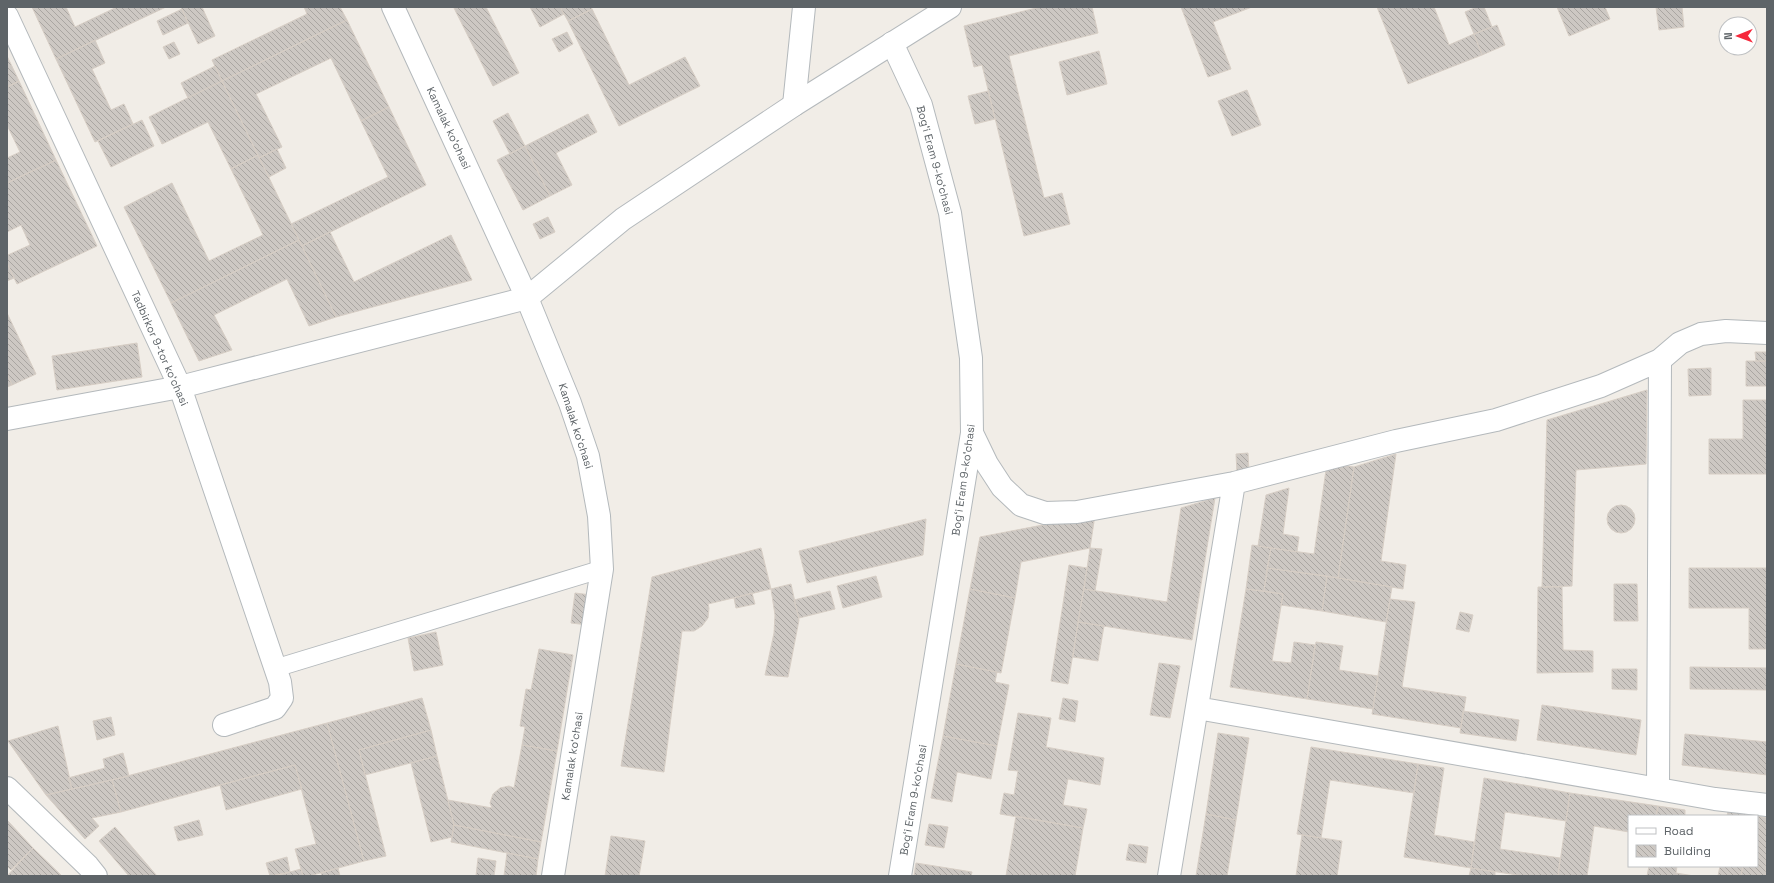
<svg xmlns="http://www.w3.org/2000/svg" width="1774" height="883" viewBox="0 0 1774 883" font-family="'Space Grotesk',sans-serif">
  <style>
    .building { fill: url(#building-back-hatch); stroke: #d7cec5 }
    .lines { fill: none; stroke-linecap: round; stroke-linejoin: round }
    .service-casing { stroke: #b4b9bc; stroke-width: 19 }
    .minor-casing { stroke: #b4b9bc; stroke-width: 24 }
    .tertiary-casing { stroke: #b4b9bc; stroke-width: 24 }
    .service { stroke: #fff; stroke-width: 17 }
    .minor { stroke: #fff; stroke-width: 22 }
    .tertiary { stroke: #fff; stroke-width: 22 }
    .labels { text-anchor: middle; stroke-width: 3; stroke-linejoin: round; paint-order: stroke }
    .street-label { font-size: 11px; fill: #5e6468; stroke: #fff }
  </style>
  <defs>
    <pattern id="building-back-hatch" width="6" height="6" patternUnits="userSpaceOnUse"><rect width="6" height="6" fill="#cdc8c3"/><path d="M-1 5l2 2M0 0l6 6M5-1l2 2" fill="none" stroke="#aaa6a2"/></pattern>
  </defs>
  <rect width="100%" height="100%" fill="#f1ede7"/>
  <path class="building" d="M32 7H66L75 27 117 7H166L56 59Z
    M181 7H202L215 36 198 44Z
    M304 7H340L347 20 222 81 212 60 307 14Z
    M456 7H486L519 73 493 86 454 8Z
    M530 7H560L564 14 540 27Z
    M560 7H591L592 9 568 21Z
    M1040 7H1092L1098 33 1009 56 1044 198 1062 193 1070 224 1024 236 982 65 974 67 964 26Z
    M1181 7H1252L1213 22 1231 69 1208 77Z
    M1377 7H1434L1449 45 1474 34 1482 55 1408 84Z
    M1477 7H1484L1492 27 1474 34 1465 12Z
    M1557 7H1605L1610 19 1569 36Z
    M1656 7H1682L1684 27 1659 30Z
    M182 9 188 23 163 35 157 21Z
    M592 9 629 85 685 57 700 86 619 126 568 21Z
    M347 20 389 107 361 121 331 58 256 94 282 147 259 158 222 81Z
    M1497 25 1505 45 1482 55 1474 34Z
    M567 32 573 44 559 52 552 39Z
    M95 40 105 63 92 69 111 110 124 104 133 124 95 142 56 59Z
    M174 42 180 54 169 59 163 47Z
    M1099 51 1107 84 1067 95 1059 62Z
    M7 56 19 81 7 87Z
    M215 66 222 81 188 98 181 83Z
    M19 81 56 160 7 183V158L20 152 7 125V87Z
    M222 81 258 155 231 169 208 122 162 144 149 117Z
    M1247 90 1261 125 1232 136 1218 101Z
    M988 91 995 119 975 124 968 96Z
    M389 107 426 185 302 246 291 224 388 177 361 121Z
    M508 113 525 146 510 154 493 121Z
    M588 114 597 132 556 153 572 185 550 196 525 146Z
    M142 120 154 146 111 167 98 141Z
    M525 146 550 196 523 210 497 160Z
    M277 149 286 168 269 177 259 158Z
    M258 155 299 240 171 303 124 207 172 183 209 261 263 235 231 169Z
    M56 160 97 246 17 284 7 263V252L8 255 30 245 21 225 7 232V183Z
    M548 217 555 232 540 239 533 224Z
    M330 232 354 282 451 235 472 280 336 317 302 246Z
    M299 240 336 317 309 326 287 279 214 315 232 350 199 361 171 303Z
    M7 263 14 278 7 281Z
    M7 313 36 374 12 385 7 374Z
    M137 343 142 377 57 390 52 356Z
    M1755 352H1767V361H1756Z
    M1746 361H1767V386H1746Z
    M1711 368V395L1689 396 1688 369Z
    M7 374 12 385 7 387Z
    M1647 390 1646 464 1576 470 1572 586 1542 587 1547 420Z
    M1743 400H1767V474H1709V439H1743Z
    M1248 453 1249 472 1237 473 1236 454Z
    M1396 454 1381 561 1406 565 1403 589 1338 578 1354 467Z
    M1327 463 1354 467 1338 578 1267 568 1271 548 1314 554Z
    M1289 488 1283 534 1299 537 1297 552 1258 546 1266 495Z
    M1215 498 1192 640 1078 622 1084 589 1167 602 1181 508Z
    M1607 519a14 14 0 1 1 28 0a14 14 0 1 1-28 0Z
    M1095 515 1090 548 1021 562 1015 598 970 589 980 537Z
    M926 519 923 555 807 583 799 551Z
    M1252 545 1271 548 1264 591 1246 589Z
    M761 548 771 589 708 604 709 608 708 618 702 626 694 631H682L664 772 621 766 652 577Z
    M1090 548 1102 549 1095 591 1084 589Z
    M1069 565 1087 568 1068 684 1051 681Z
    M1267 568 1327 576 1322 611 1281 605 1283 594 1264 591Z
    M1689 568H1767V649H1749V608H1689Z
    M876 576 882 597 843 608 837 586Z
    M1327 576 1392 587 1386 622 1322 611Z
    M791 584 799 620 788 677 765 675 774 633 775 615 771 589Z
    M1614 584H1637L1638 621H1614Z
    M1538 587H1562L1563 650 1593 651V672L1537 673Z
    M970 589 1015 598 1001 673 956 664Z
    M1246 589 1283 594 1272 661 1291 663 1294 642 1315 645 1307 699 1230 687Z
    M830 591 835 609 799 618 794 600Z
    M575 593 591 595 588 625 571 623Z
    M752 593 755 604 736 608 734 598Z
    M1390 599 1415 602 1402 687 1466 697 1461 728 1372 714Z
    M1460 612 1473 615 1469 632 1456 629Z
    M1078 622 1104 626 1098 661 1073 657Z
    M436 632 443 665 414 671 408 638Z
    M1316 642 1343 646 1339 670 1378 676 1373 709 1307 699Z
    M539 649 573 655 557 751 522 745 525 727 520 726 526 689 531 690Z
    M1159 663 1180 666 1170 718 1150 715Z
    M956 664 997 672 995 682 1009 685 997 746 943 736Z
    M1690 667 1767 668V690L1690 689Z
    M1612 669H1637V690L1612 689Z
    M422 698 431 730 359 750 386 856 364 861 327 723Z
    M1063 698 1078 701 1075 722 1059 719Z
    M1542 705 1641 720 1636 755 1537 740Z
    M1463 711 1519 720 1516 741 1460 733Z
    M1018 713 1051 718 1046 747 1104 758 1100 785 1068 779 1063 805 1087 809 1083 828 1000 814 1004 793 1014 795 1018 771 1008 770Z
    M111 717 115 735 97 740 93 721Z
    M327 723 364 861 309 876H303L295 849 316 844 295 765 121 812 112 780Z
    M58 726 72 789 46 795 8 741Z
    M431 730 437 756 365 775 359 750Z
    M1218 733 1249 738 1236 820 1206 814Z
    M1685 734 1767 742V775L1682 765Z
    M943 736 997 746 991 779 957 772 952 802 931 798Z
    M522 745 557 751 541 842 454 825 448 800 492 808 490 803 493 794 500 788 509 786 514 788Z
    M1311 747 1418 764 1414 793 1330 780 1321 838 1297 834Z
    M123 753 129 776 72 789 68 778 105 768 103 759Z
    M437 756 454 825 452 837 431 842 411 763Z
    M1418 764 1444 768 1434 835 1474 842 1471 868 1404 857Z
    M295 765 302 789 226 810 220 785Z
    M1484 778 1570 793 1566 821 1505 812 1500 849 1560 858 1558 876H1524L1471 868Z
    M112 780 121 812 92 818 99 826 85 839 46 795Z
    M1570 793 1658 806 1656 816H1629V832L1594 826 1587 876H1558Z
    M1658 806 1685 810V816H1656Z
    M1728 811 1751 815 1750 816H1727Z
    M1206 814 1236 820 1227 876H1196Z
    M1016 816 1083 828 1075 876H1006Z
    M1757 816 1767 818 1766 876H1741L1743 866H1757Z
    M7 820 33 848 11 870 7 866Z
    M199 820 203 835 178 841 174 827Z
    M929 824 948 827 944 848 925 845Z
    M454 825 541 842 538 859 451 842Z
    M115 827 157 876H129L99 841Z
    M1302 835 1342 841 1337 876H1296Z
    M611 836 645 841 639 876H605Z
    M1129 844 1148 847 1146 863 1126 860Z
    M33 848 62 876H7Z
    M507 853 538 859 536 876H504Z
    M287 857 290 872 270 876 266 863Z
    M478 858 496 861 494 876H476Z
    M916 863 972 872 971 876H914Z
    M1649 866H1677L1676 873 1694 876H1647Z
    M1720 866H1743L1741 876H1718Z
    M338 868 340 876H322L321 873Z
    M1471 868 1495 872V876H1469Z
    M301 869 303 876H276L290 872Z"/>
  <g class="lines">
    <g class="service-casing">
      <path id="service" d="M276 668 602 569"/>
    </g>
    <g class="minor-casing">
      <path id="minor" d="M7 16 180 387 280 682 282 698 275 708 224 725
        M892 43 921 105 950 213 971 358 972 433 900 876
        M794 105 804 7
        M527 298 570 403 588 456 599 516 602 569 553 876
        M972 433 987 464 1002 487 1021 505 1045 513 1077 512 1234 483 1396 441 1496 420 1601 386 1660 360 1680 343 1701 334 1726 331 1767 333
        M1197 708 1715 799 1767 805
        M7 788 88 866 96 876
        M1658 789 1660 360
        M1169 876 1234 483"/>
    </g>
    <g class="tertiary-casing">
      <path id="tertiary" d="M393 7 527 298
        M7 419 180 387 527 298 623 219 794 105 950 7"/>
    </g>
    <use href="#service" class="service"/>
    <use href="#minor" class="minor"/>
    <use href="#tertiary" class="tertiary"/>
  </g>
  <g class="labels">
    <g class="street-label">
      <text transform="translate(449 128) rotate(65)" y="4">Kamalak koʻchasi</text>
      <text transform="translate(935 160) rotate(75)" y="4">Bogʻi Eram 9-koʻchasi</text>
      <text transform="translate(160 348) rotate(66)" y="4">Tadbirkor 9-tor koʻchasi</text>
      <text transform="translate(576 426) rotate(72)" y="4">Kamalak koʻchasi</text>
      <text transform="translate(963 480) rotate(-82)" y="4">Bogʻi Eram 9-koʻchasi</text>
      <text transform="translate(572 756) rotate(-81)" y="4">Kamalak koʻchasi</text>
      <text transform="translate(913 800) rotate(-80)" y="4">Bogʻi Eram 9-koʻchasi</text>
    </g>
  </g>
  <rect width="1774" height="883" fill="none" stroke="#5e6468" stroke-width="16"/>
  <rect x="1628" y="815" width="130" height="52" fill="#ffffff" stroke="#bfc1c3"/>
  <rect x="1636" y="828" width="20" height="6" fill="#ffffff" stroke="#bfc1c3"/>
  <text x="1664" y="835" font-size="12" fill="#5e6468">Road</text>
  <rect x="1636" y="845" width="20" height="12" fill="url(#building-back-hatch)" stroke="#bfc1c3"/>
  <text x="1664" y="855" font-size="12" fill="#5e6468">Building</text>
  <g transform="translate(1738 36) rotate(269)"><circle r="19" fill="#ffffff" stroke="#bfc1c3"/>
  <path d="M0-3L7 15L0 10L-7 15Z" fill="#f6283b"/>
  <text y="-6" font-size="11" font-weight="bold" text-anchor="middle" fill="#5e6468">N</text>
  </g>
</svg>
